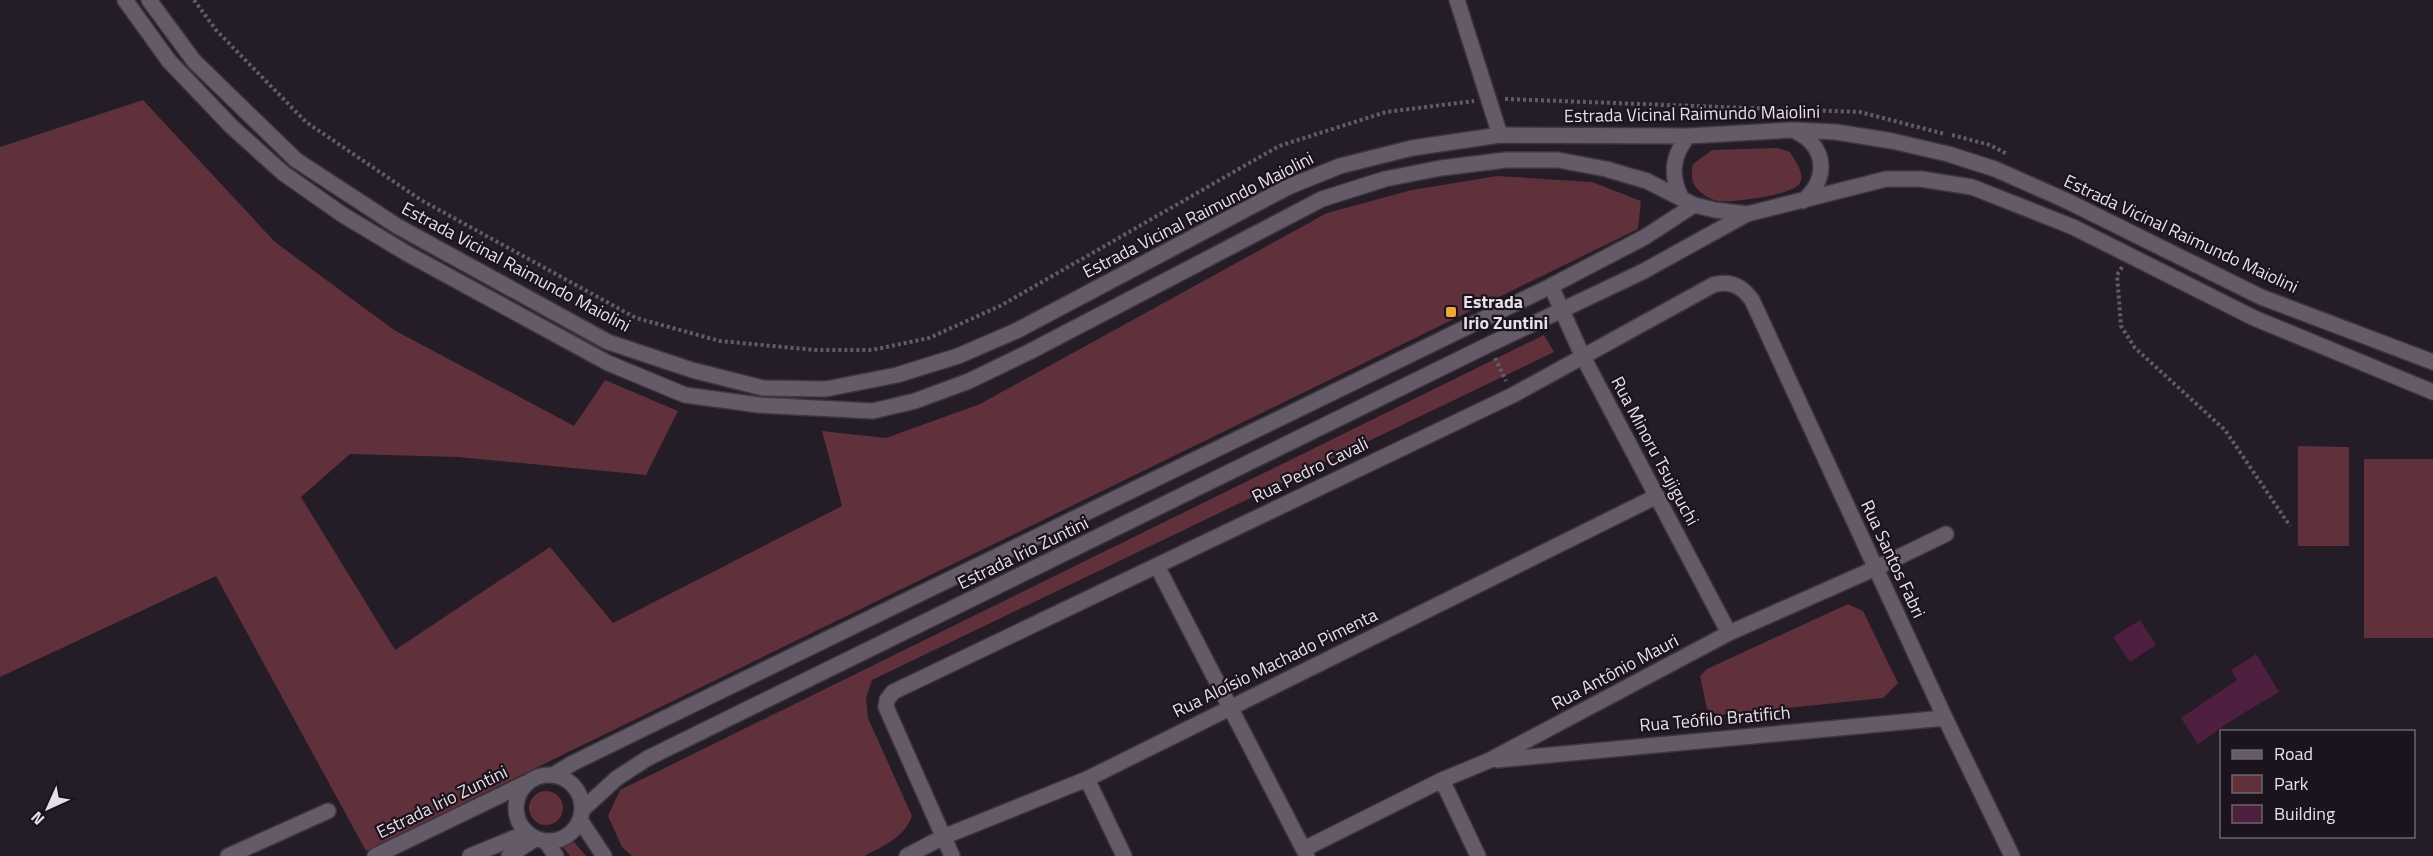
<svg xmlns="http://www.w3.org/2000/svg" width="2433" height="856" viewBox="0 0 2433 856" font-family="'Titillium Web',sans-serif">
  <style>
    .green { fill: #60303b }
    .building { fill: #4f1f3f }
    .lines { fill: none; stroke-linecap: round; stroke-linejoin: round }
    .minor-casing { stroke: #3e363f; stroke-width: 18 }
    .tertiary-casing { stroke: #3e363f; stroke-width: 18 }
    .secondary-casing { stroke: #3e363f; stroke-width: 18 }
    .path { stroke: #635c66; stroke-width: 4; stroke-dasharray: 3 3; stroke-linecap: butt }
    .minor { stroke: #655b68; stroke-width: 15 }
    .tertiary { stroke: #655b68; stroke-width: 15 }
    .secondary { stroke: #655b68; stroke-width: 15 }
    .poi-dot { fill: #eba939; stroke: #1b131d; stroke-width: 2 }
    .labels { text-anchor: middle; stroke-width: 4.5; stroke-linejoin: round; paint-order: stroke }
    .street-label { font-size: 18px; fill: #e6e0e7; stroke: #1b131d }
    .poi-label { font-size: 18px; font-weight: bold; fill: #e6e0e7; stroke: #1b131d; text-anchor: start }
  </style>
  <rect width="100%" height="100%" fill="#241c27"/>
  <path class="green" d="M143 100 275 242 394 330 574 426 605 380 678 411 646 475 457 457 350 454 301 497 395 650 550 547 613 623 842 506 822 431 886 438 980 404 1327 213 1412 190 1497 176 1592 182 1641 201 1638 229 366 851 216 576 0 677V147Z
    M1778 148 1790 152C1795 161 1805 173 1800 183 1794 195 1733 203 1719 201 1710 200 1696 191 1693 182 1691 177 1692 169 1693 164L1712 150Z
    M1544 335 1554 352 872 680 866 698 868 718 912 816C904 838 883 846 864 856H632L622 847 608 816 620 790Z
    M2298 446 2349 447V546H2298Z
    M2364 459H2433V638H2364Z
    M1848 604 1863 611 1898 683 1883 698 1719 715 1707 709 1700 676 1707 669Z
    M529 808a17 17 0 1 1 34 0a17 17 0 1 1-34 0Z
    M574 842 586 856H570L563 847Z"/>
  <path class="building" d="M2140 620 2156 645 2130 662 2113 637Z
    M2256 654 2279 692 2237 717 2198 744 2181 718 2237 680 2231 670Z"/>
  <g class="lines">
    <g class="minor-casing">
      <path id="minor" d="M1457 0 1500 135
        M1551 286 1582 355 1729 633
        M1157 566 1307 856
        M1497 760 1945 718
        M1087 779 1124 856
        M1442 780 1478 856
        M580 820 604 856
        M546 842 556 856
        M1304 849 1442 780 1488 761 1729 633 1876 568 1946 534
        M228 856 328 811
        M375 856 526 783
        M470 856 526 833
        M509 856 535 839
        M907 856 943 837 1087 779 1657 496
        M952 856 886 707 887 700 893 692 1513 395 1713 285C1730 280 1742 286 1752 300L1945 718 2012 856"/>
    </g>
    <g class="tertiary-casing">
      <path id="tertiary" d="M516 808a33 33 0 1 1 66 0a33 33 0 1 1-66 0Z
        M553 775 573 763 1551 286 1645 237 1694 205
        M582 810 617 778 648 758 1488 345 1642 272 1747 214"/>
    </g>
    <g class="secondary-casing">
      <path id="secondary" d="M125 0 169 61 232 127 283 173 343 215 408 254 608 363 685 395 759 405 873 411 915 401 969 381 1029 352 1322 199 1385 179 1441 168 1506 160H1558L1606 169 1647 181 1694 205 1715 210 1747 214 1886 179H1921L1972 187 2073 227 2254 318 2433 392
        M149 0 194 61 296 160 397 226 608 342 692 370 763 388 826 389 897 375 958 356 1016 331 1288 187 1340 166 1412 148 1500 135 1688 136 1792 130 1836 132 1892 141 1948 154 1995 169 2065 200 2261 297 2433 362
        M1795 131C1827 146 1829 179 1803 201
        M1681 197C1670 175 1672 156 1688 136"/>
    </g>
    <path class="path" d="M194 0 216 30 306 122 421 200 636 318 720 341 815 350H872L929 338 1000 306 1279 146 1386 112 1474 101
      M1505 99 1860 112 1945 134
      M1952 135 1990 145 2007 154
      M2122 267 2117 275 2121 326 2135 348 2225 430 2290 526
      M1495 358 1506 381"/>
    <use href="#minor" class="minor"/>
    <use href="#tertiary" class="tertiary"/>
    <use href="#secondary" class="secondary"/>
  </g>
  <rect class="poi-dot" x="1445" y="306" width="12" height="12" rx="3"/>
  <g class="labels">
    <g class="street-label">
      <text transform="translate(1692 114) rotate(-1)" y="6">Estrada Vicinal Raimundo Maiolini</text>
      <text transform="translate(1198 215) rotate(-27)" y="6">Estrada Vicinal Raimundo Maiolini</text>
      <text transform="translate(2181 234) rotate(25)" y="6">Estrada Vicinal Raimundo Maiolini</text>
      <text transform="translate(516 267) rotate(28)" y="6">Estrada Vicinal Raimundo Maiolini</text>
      <text transform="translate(1655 451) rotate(62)" y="6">Rua Minoru Tsujiguchi</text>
      <text transform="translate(1310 470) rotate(-26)" y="6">Rua Pedro Cavali</text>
      <text transform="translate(1023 553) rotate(-26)" y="6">Estrada Irio Zuntini</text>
      <text transform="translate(1893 559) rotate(65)" y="6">Rua Santos Fabri</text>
      <text transform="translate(1275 663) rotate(-26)" y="6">Rua Aloísio Machado Pimenta</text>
      <text transform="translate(1615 672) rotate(-28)" y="6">Rua Antônio Mauri</text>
      <text transform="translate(1715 719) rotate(-5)" y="6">Rua Teófilo Bratifich</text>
      <text transform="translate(442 802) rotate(-26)" y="6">Estrada Irio Zuntini</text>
    </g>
    <g class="poi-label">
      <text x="1463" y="308">Estrada<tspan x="1463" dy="21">Irio Zuntini</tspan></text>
    </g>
  </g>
  <rect x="2220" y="730" width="195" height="108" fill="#1b131d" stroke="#6c656e" stroke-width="1.5"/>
  <rect x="2232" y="750" width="30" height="9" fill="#655b68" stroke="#6c656e" stroke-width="1.5"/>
  <text x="2274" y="760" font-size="18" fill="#e6e0e7">Road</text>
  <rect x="2232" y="775" width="30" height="18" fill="#60303b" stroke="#6c656e" stroke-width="1.5"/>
  <text x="2274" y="790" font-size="18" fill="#e6e0e7">Park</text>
  <rect x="2232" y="805" width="30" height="18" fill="#4f1f3f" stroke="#6c656e" stroke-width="1.5"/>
  <text x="2274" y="820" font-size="18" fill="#e6e0e7">Building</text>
  <g transform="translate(48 808) rotate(225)" stroke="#1b131d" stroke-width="4.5" paint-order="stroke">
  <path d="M0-4.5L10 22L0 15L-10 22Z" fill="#e6e0e7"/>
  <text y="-9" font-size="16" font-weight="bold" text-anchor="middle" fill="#e6e0e7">N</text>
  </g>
</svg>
